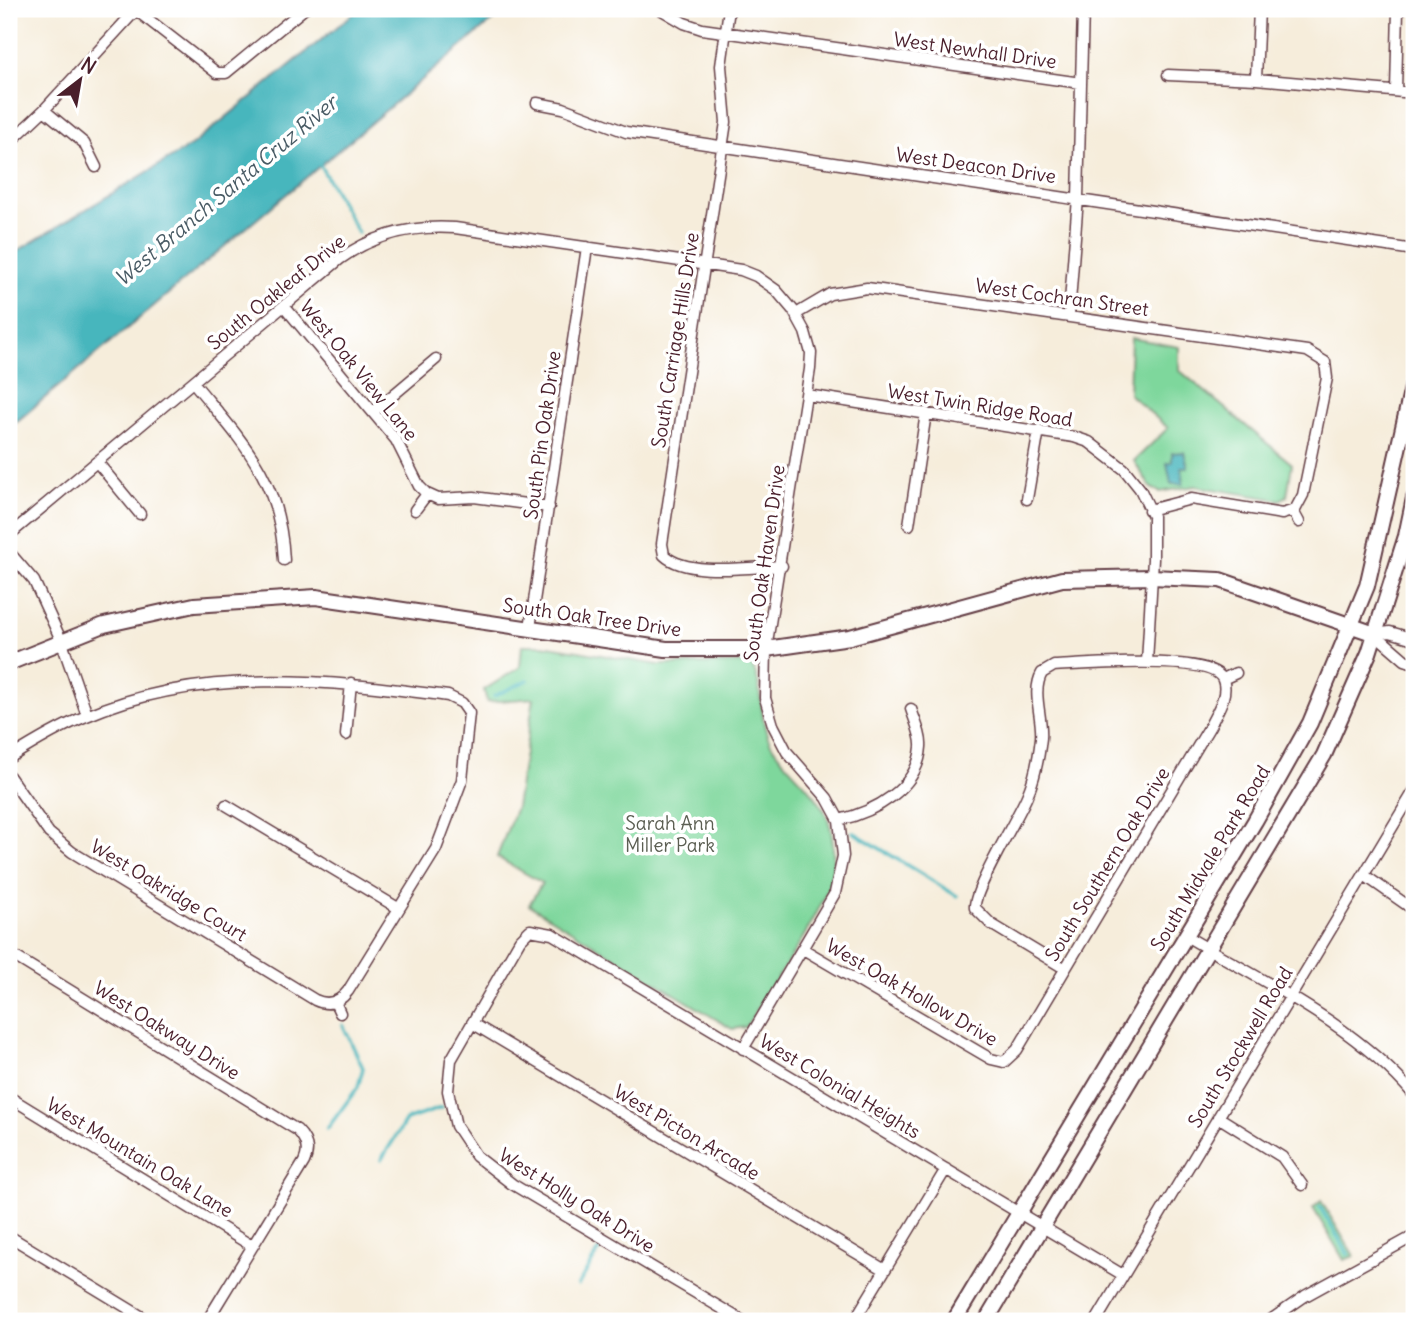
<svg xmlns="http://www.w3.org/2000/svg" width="1423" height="1330" viewBox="0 0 1423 1330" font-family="Delius,sans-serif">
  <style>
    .green { fill: #7ed79c; stroke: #647b64; stroke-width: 2 }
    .water { fill: #47b6bd; stroke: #486a74; stroke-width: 2 }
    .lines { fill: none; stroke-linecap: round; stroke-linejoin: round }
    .stream { stroke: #47b6bd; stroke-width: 3.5 }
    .street-casing { stroke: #643e45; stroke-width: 13 }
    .secondary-casing { stroke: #643e45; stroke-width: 18 }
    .street { stroke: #fff; stroke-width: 10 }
    .secondary { stroke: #fff; stroke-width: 14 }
    .labels { text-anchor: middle; stroke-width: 7; stroke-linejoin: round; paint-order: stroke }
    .street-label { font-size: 19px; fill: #4a1f2b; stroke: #fff }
    .park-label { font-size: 19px; fill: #5c5f53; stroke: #fff }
    .water-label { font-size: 21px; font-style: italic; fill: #495b65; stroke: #fff }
  </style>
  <rect width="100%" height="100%" fill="#fff"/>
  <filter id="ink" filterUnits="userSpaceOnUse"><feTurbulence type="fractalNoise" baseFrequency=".0143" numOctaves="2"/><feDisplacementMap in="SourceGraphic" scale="14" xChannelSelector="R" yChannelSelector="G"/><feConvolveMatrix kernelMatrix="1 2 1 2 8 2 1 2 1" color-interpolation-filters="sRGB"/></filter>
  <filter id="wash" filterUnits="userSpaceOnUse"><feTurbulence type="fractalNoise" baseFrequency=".00686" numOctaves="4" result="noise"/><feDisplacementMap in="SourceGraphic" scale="28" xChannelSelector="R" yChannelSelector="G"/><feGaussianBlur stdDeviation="1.57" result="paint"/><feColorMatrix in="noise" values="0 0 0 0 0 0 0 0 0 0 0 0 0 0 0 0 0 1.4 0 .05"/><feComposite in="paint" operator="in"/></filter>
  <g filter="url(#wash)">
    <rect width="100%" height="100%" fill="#f6eddb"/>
    <path class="green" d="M1131 338 1179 347V370L1292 464 1287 496 1280 500 1195 486 1160 492 1151 488 1134 461 1168 428 1129 394Z
      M522 645H543L659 665 740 663 751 665C765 684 757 723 773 747 789 772 817 790 828 819 835 839 835 869 828 888 812 931 770 987 746 1027L732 1029 529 905 542 883 497 857 516 807 534 698 487 702 484 690 520 667Z
      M1321 1201 1354 1256 1344 1260 1313 1208Z"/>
    <path class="water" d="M359 9H506L9 428V315L12 312H9V256L192 145Z
      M1184 452 1188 467H1182L1183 484H1171L1167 463 1172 462V453Z"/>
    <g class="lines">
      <path class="stream" d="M320 165 358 233
        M494 696 528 680
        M853 832 957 896
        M327 1129 358 1087 363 1068 343 1025
        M381 1160 406 1120 441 1108
        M1320 1207 1348 1254
        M578 1285 600 1249"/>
    </g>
  </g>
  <g filter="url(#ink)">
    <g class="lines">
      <g class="street-casing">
        <path id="street" d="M660 9 684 23 702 29 1081 83
          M729 9 721 66 726 122 662 544 664 555C687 577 750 567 782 566
          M136 10 217 73H226L304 9
          M1168 75 1256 79 1414 93
          M1256 79 1259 9
          M1396 91 1398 9
          M537 103 563 108 626 132 1414 250
          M44 110 84 143 96 167
          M9 143 44 110 137 9
          M284 306 396 440 419 486 427 494 438 499 474 497 549 507
          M796 314 830 294 867 288 1307 351 1325 362
          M1069 315 1078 198 1083 9
          M193 382C242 442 280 477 284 560
          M807 395 1074 437 1089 442 1124 469 1140 489 1153 516V559L1147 662
          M373 412 436 359
          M97 462 140 514
          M1027 499 1039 430
          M415 510 427 494
          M1149 510 1191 499 1282 514 1295 510 1303 495 1327 378 1325 362
          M1293 511 1299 522
          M909 525 926 413
          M9 535 340 259C375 234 412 225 455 228L741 270 756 276 776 290 793 310 805 332 811 353 810 369 766 649 765 698 773 725 787 752 827 798 839 820 843 856 835 893 743 1049
          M9 552 34 581 61 640 87 715
          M530 628 587 247
          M1375 634 1405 660 1414 663
          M1375 634 1390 632 1414 639
          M1223 679 1236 673
          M346 735 351 683
          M9 758C33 743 58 728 84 717 199 666 328 680 448 696L462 703 469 713 462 780 436 849 348 991C339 1003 328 1006 315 1000L72 852 49 833 9 776
          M226 805 398 908
          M839 820C874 812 918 789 921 747 922 736 915 721 911 709
          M1364 875 1414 910
          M975 908C972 892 1018 818 1027 796 1034 780 1039 756 1041 738 1043 717 1031 692 1042 673
          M975 908 991 924 1064 968
          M1186 936C1265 983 1354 1024 1414 1095
          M803 949 991 1059 1004 1062
          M9 953 297 1130C306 1139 310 1150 304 1162L207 1321
          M335 1002 340 1013
          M472 1023 885 1270
          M1004 1062 1017 1050 1210 726C1216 713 1229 695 1223 680 1213 653 1082 665 1054 666L1042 673
          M9 1097 252 1246
          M1218 1117 1282 1157 1302 1185
          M9 1236 149 1321
          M743 1321 512 1184 476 1156 456 1126 448 1091 451 1060 520 940 530 930 552 934 1123 1275
          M854 1321 946 1169
          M1096 1321 1414 791
          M1269 1321 1305 1296 1414 1236"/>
      </g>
      <g class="secondary-casing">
        <path id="secondary" d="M9 663 104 625 194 605 316 597 666 649H766L850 637 1062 579 1151 577 1220 580 1375 634
          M954 1321 1255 821 1310 723 1367 586 1414 379
          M986 1321 1324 755 1369 653 1406 536 1414 498"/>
      </g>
      <use href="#street" class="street"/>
      <use href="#secondary" class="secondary"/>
    </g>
  </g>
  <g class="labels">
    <g class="street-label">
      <text transform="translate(975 50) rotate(8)" y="7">West Newhall Drive</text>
      <text transform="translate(976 165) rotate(8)" y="7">West Deacon Drive</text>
      <text transform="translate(276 292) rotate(-39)" y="7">South Oakleaf Drive</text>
      <text transform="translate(1062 297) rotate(8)" y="7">West Cochran Street</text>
      <text transform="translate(675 340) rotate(-81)" y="7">South Carriage Hills Drive</text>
      <text transform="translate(359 370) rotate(51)" y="7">West Oak View Lane</text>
      <text transform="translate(980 405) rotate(9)" y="7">West Twin Ridge Road</text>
      <text transform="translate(542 435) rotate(-82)" y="7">South Pin Oak Drive</text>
      <text transform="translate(764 563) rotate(-82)" y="7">South Oak Haven Drive</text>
      <text transform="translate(592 617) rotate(8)" y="7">South Oak Tree Drive</text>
      <text transform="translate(1210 858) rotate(-59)" y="7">South Midvale Park Road</text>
      <text transform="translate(1107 864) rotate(-59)" y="7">South Southern Oak Drive</text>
      <text transform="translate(169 890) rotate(31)" y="7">West Oakridge Court</text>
      <text transform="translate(912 992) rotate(30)" y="7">West Oak Hollow Drive</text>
      <text transform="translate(167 1030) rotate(32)" y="7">West Oakway Drive</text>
      <text transform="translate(1240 1047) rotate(-59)" y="7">South Stockwell Road</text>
      <text transform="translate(840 1086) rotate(31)" y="7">West Colonial Heights</text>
      <text transform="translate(687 1132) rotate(31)" y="7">West Picton Arcade</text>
      <text transform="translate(140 1157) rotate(31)" y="7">West Mountain Oak Lane</text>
      <text transform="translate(577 1200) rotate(32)" y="7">West Holly Oak Drive</text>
    </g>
    <g class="park-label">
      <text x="670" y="830">Sarah Ann<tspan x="670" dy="22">Miller Park</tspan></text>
    </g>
    <g class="water-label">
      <text transform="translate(226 191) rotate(-40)" y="7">West Branch Santa Cruz River</text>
    </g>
  </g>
  <rect width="1423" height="1330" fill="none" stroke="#fff" stroke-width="35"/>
  <g transform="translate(80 80) rotate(31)" stroke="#ffffff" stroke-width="5" paint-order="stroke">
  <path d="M0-5L12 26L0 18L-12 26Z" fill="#4a1f2b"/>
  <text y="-10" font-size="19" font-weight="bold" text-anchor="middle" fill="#4a1f2b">N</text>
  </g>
</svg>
